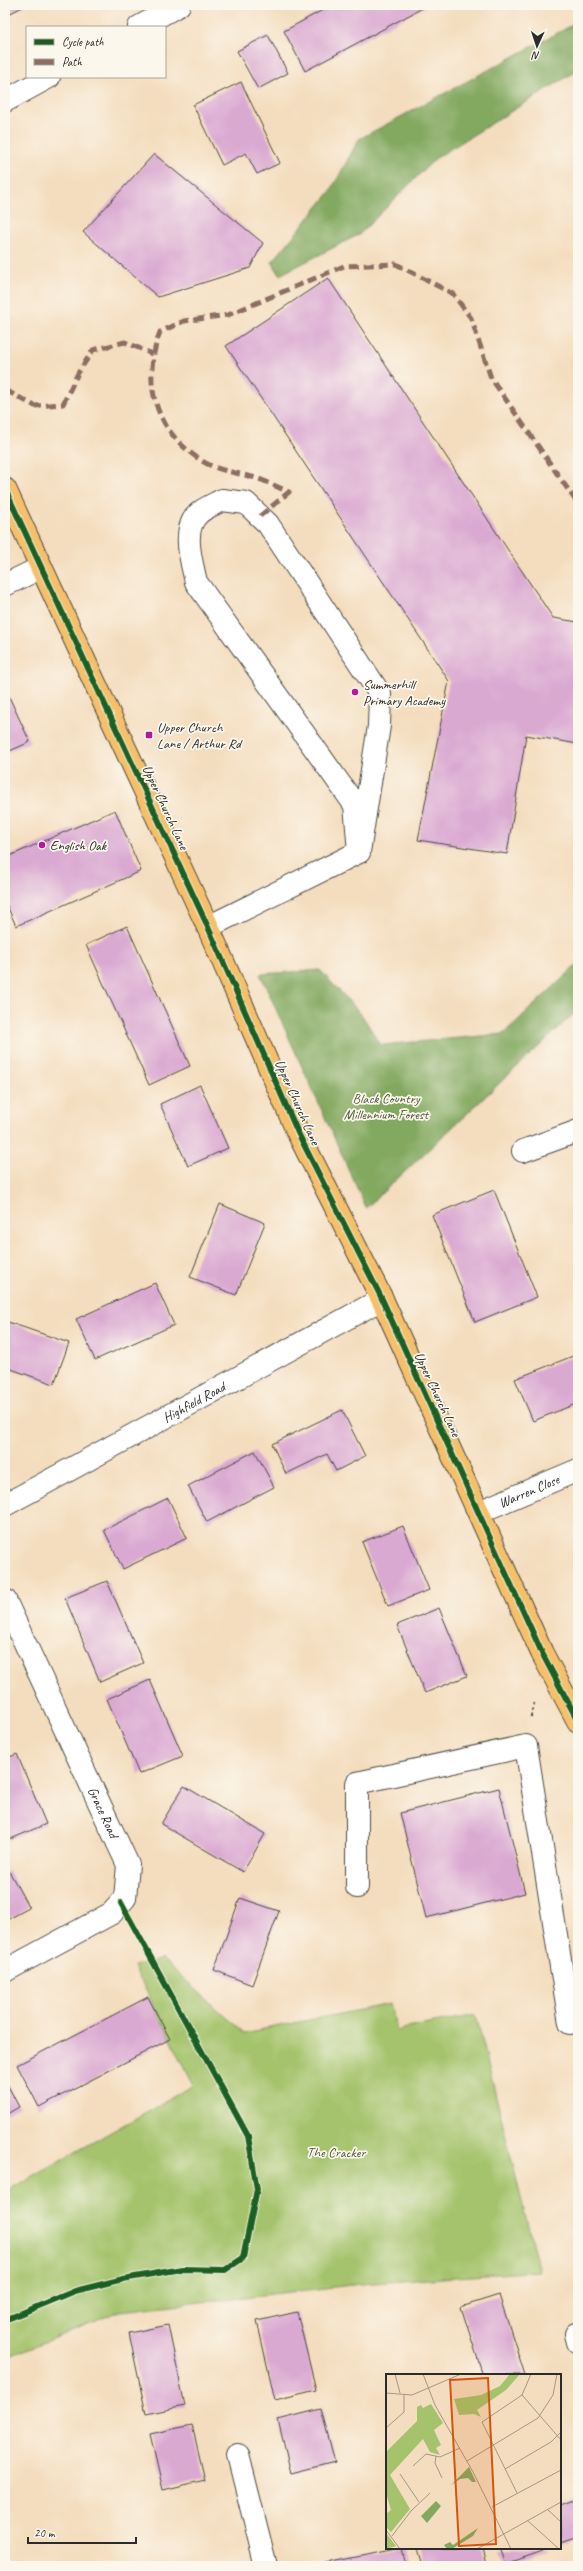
<svg xmlns="http://www.w3.org/2000/svg" width="583" height="2571" viewBox="0 0 583 2571" font-family="Caveat,sans-serif">
  <style>
    .green { fill: #a4c36c; stroke: #68774c }
    .forest { fill: #83a960; stroke: #576a46 }
    .building { fill: #daa9d2 }
    .lines { fill: none; stroke-linecap: round; stroke-linejoin: round }
    .minor-casing { stroke: #494641; stroke-width: 24 }
    .major-casing { stroke: #494641; stroke-width: 24 }
    .path { stroke: #494641; stroke-width: 2.5; stroke-dasharray: 3 3; stroke-linecap: butt }
    .minor { stroke: #fff; stroke-width: 22 }
    .major { stroke: #f6c06b; stroke-width: 22 }
    .quiet { stroke: #8d6e63; stroke-width: 5; stroke-dasharray: 10 5; stroke-linecap: butt }
    .cycleway-casing { stroke: #fbf7ec; stroke-width: 8 }
    .cycleway { stroke: #1b5e20; stroke-width: 6 }
    .poi-dot { fill: #b5179e; stroke: #fbf7ec; stroke-width: 1.5 }
    .labels { text-anchor: middle; stroke-width: 3.5; stroke-linejoin: round; paint-order: stroke }
    .poi-label { font-size: 14px; fill: #2b2b2b; stroke: #fbf7ec; text-anchor: start }
    .street-label { font-size: 14px; fill: #2b2b2b; stroke: #fbf7ec }
    .park-label { font-size: 14px; fill: #4f593e; stroke: #fbf7ec }
    .inset-road { fill: none; stroke: #a49683; stroke-width: 1 }
    .view { fill: #d5540f; fill-opacity: 0.15; stroke: #d5540f; stroke-width: 2 }
    .inset-edge { fill: none; stroke: #2b2b2b; stroke-width: 2 }
  </style>
  <rect width="100%" height="100%" fill="#fbf7ec"/>
  <filter id="ink" filterUnits="userSpaceOnUse"><feTurbulence type="fractalNoise" baseFrequency=".025" numOctaves="2"/><feDisplacementMap in="SourceGraphic" scale="8" xChannelSelector="R" yChannelSelector="G"/><feConvolveMatrix kernelMatrix="1 2 1 2 8 2 1 2 1" color-interpolation-filters="sRGB"/></filter>
  <filter id="wash" filterUnits="userSpaceOnUse"><feTurbulence type="fractalNoise" baseFrequency=".012" numOctaves="4" result="noise"/><feDisplacementMap in="SourceGraphic" scale="16" xChannelSelector="R" yChannelSelector="G"/><feGaussianBlur stdDeviation="0.9" result="paint"/><feColorMatrix in="noise" values="0 0 0 0 0 0 0 0 0 0 0 0 0 0 0 0 0 1.4 0 .05"/><feComposite in="paint" operator="in"/></filter>
  <g filter="url(#wash)">
    <rect width="100%" height="100%" fill="#f4ddbe"/>
    <path class="green" d="M162 1959 244 2033 390 2004 397 2030 476 2015 539 2271 361 2284 120 2311 5 2358V2192L194 2085 134 1967Z"/>
    <path class="forest" d="M578 22V70L436 158 360 234 280 275 272 262 330 192 359 139Z
      M578 964V1010L366 1208 260 974 320 970 361 1014 381 1045 503 1034Z"/>
    <g id="blocks">
      <path class="building" d="M5 5H26L5 16Z
        M332 5H428L305 71 284 31Z
        M268 35 288 73 258 89 237 51Z
        M241 82 280 163 257 174 246 153 222 165 193 105Z
        M154 154 263 243 250 268 158 297 83 232Z
        M328 278 553 618 578 622V744L526 735 507 854 418 840 449 681 226 346Z
        M5 688 30 742 5 753Z
        M115 810 141 871 16 926 5 901V858Z
        M127 926 190 1066 149 1085 86 945Z
        M200 1085 228 1148 188 1166 160 1104Z
        M494 1190 537 1297 475 1322 432 1215Z
        M220 1204 265 1223 236 1295 190 1277Z
        M155 1283 174 1325 95 1360 76 1319Z
        M5 1321 69 1343 54 1384 5 1367Z
        M578 1354V1403L533 1421 515 1379Z
        M342 1410 365 1456 336 1471 327 1454 286 1474 272 1444Z
        M255 1451 274 1487 207 1522 188 1486Z
        M168 1498 187 1538 123 1569 104 1530Z
        M403 1526 429 1590 388 1606 362 1542Z
        M107 1581 143 1663 100 1682 65 1598Z
        M439 1608 467 1676 425 1693 397 1625Z
        M150 1680 183 1756 139 1774 107 1699Z
        M17 1754 46 1824 6 1841 5 1759Z
        M184 1786 265 1834 243 1872 161 1824Z
        M499 1788 525 1893 426 1918 400 1813Z
        M9 1871 29 1908 5 1921V1873Z
        M240 1898 279 1911 252 1985 214 1970Z
        M148 1997 170 2039 39 2107 17 2065Z
        M5 2080 19 2107 5 2115Z
        M499 2295 525 2375H483L461 2307Z
        M297 2312 316 2390 275 2400 257 2321Z
        M168 2325 185 2406 146 2414 129 2333Z
        M321 2409 335 2462 291 2473 278 2420Z
        M192 2425 205 2480 163 2490 150 2434Z
        M578 2498V2539L560 2545V2505Z
        M402 2548 406 2566H316V2565Z
        M417 2548H482L486 2566H422Z
        M500 2548H551L506 2564Z"/>
    </g>
  </g>
  <g filter="url(#ink)">
    <use href="#blocks" fill-opacity="0" stroke="#494641" stroke-width="1"/>
    <g class="lines">
      <g class="minor-casing">
        <g id="minor">
          <path d="M139 27 179 5"/>
          <path d="M5 101 49 77"/>
          <path d="M222 500 246 503 268 524 380 694 379 726 359 852 355 805 196 582C192 563 181 530 198 514 204 508 215 504 222 500Z"/>
          <path d="M5 585 40 568"/>
          <path d="M208 927 359 852"/>
          <path d="M523 1151 578 1131"/>
          <path id="s1" d="M5 1505 382 1299"/>
          <path id="s2" d="M479 1512 578 1470"/>
          <path id="s3" d="M5 1600 128 1865 125 1898 112 1913 5 1971"/>
          <path d="M357 1887V1783L526 1746 570 2023 578 2017"/>
          <path d="M576 2334 578 2342"/>
          <path d="M238 2455 266 2566"/>
        </g>
      </g>
      <g class="major-casing">
        <path id="major" d="M5 489 208 927 298 1133 382 1299 542 1653 578 1721"/>
      </g>
      <path class="path" d="M531 1717 534 1703"/>
      <use href="#minor" class="minor"/>
      <use href="#major" class="major"/>
      <path class="quiet" d="M5 394 9 392 35 406 63 404 78 373 93 350 125 342 152 354
        M260 516 289 492C277 487 264 480 252 477 235 472 218 471 202 461 155 431 141 383 160 332L184 321 228 315 344 266 396 264 453 294 471 318 491 378 578 504"/>
      <g class="cycleway-casing">
        <path id="cycleway" d="M5 489 208 927 298 1133 382 1299 542 1653 578 1721
          M5 2320 75 2291 123 2279 182 2269 225 2270 243 2258 257 2189 248 2136 121 1903"/>
      </g>
      <use href="#cycleway" class="cycleway"/>
    </g>
  </g>
  <g class="poi-dot">
    <circle cx="355" cy="692" r="4"/>
    <rect x="145" y="731" width="8" height="8" rx="2"/>
    <circle cx="42" cy="845" r="4"/>
  </g>
  <g class="labels">
    <g class="poi-label">
      <text x="363" y="689">Summerhill<tspan x="363" dy="16">Primary Academy</tspan></text>
      <text x="157" y="732">Upper Church<tspan x="157" dy="16">Lane / Arthur Rd</tspan></text>
      <text x="50" y="850">English Oak</text>
    </g>
    <g class="street-label">
      <text transform="translate(166 807) rotate(65)" y="5">Upper Church Lane</text>
      <text transform="translate(298 1102) rotate(66)" y="5">Upper Church Lane</text>
      <text transform="translate(438 1394) rotate(65)" y="5">Upper Church Lane</text>
      <text dy="5" stroke="none"><textPath href="#s1" startOffset="215">Highfield Road</textPath></text>
      <text dy="5" stroke="none"><textPath href="#s2" startOffset="54">Warren Close</textPath></text>
      <text dy="5" stroke="none"><textPath href="#s3" startOffset="234">Grace Road</textPath></text>
    </g>
    <g class="park-label">
      <text x="386" y="1103">Black Country<tspan x="386" dy="16">Millennium Forest</tspan></text>
      <text x="336" y="2157">The Cracker</text>
    </g>
  </g>
  <g transform="translate(386 2374)">
    <rect width="175" height="175" fill="#f4ddbe"/>
    <path d="M124 0H134L120 16 91 36 95 43 88 40 73 41 68 25 95 21 114 12ZM45 30 57 49 48 56 55 71 50 74 54 81 44 78 37 65 4 101 24 135 5 158 0 153V140L5 136 0 119V78L31 47V33L35 31 37 34ZM0 159 10 172 0 175Z" fill="#a4c36c"/>
    <path d="M83 93 90 108H86L82 104 74 105 65 111ZM50 127 55 132 41 149 35 142ZM92 154 87 162 66 175H61L58 171 64 168 67 171Z" fill="#83a960"/>
    <path class="inset-road" d="M9 0 14 19M37 0 49 31 87 98 125 175M0 19 26 21 75 0M136 21 175 66M0 54 18 38V21M50 82 49 89 56 104M81 87 152 44 167 21 171 0M27 92 40 80 54 83 74 74M119 95 165 68 175 58M14 100 33 128M131 119 96 48 136 21 145 0M106 133 175 96M161 135 175 148M141 146 173 175M0 156 14 175M6 162 25 137 44 119M91 175 175 128"/>
    <path class="view" d="M102 4 110 170 73 172 64 6Z"/>
    <rect width="175" height="175" class="inset-edge"/>
  </g>
  <rect width="583" height="2571" fill="none" stroke="#fbf7ec" stroke-width="20"/>
  <rect x="26" y="26" width="140" height="52" fill="#fbf7ec" stroke="#a8a59f"/>
  <rect x="34" y="39" width="20" height="6" fill="#1b5e20" stroke="#a8a59f"/>
  <text x="62" y="46" font-size="12" fill="#2b2b2b">Cycle path</text>
  <rect x="34" y="59" width="20" height="6" fill="#8d6e63" stroke="#a8a59f"/>
  <text x="62" y="66" font-size="12" fill="#2b2b2b">Path</text>
  <g transform="translate(537 46) rotate(183)" stroke="#fbf7ec" stroke-width="3" paint-order="stroke">
  <path d="M0-3L7 15L0 10L-7 15Z" fill="#2b2b2b"/>
  <text y="-6" font-size="11" font-weight="bold" text-anchor="middle" fill="#2b2b2b">N</text>
  </g>
  <path d="M28 2537v6h108v-6" fill="none" stroke="#2b2b2b" stroke-width="2"/>
  <text x="34" y="2537" font-size="12" fill="#2b2b2b" stroke="#fbf7ec" stroke-width="3" paint-order="stroke">20 m</text>
</svg>
